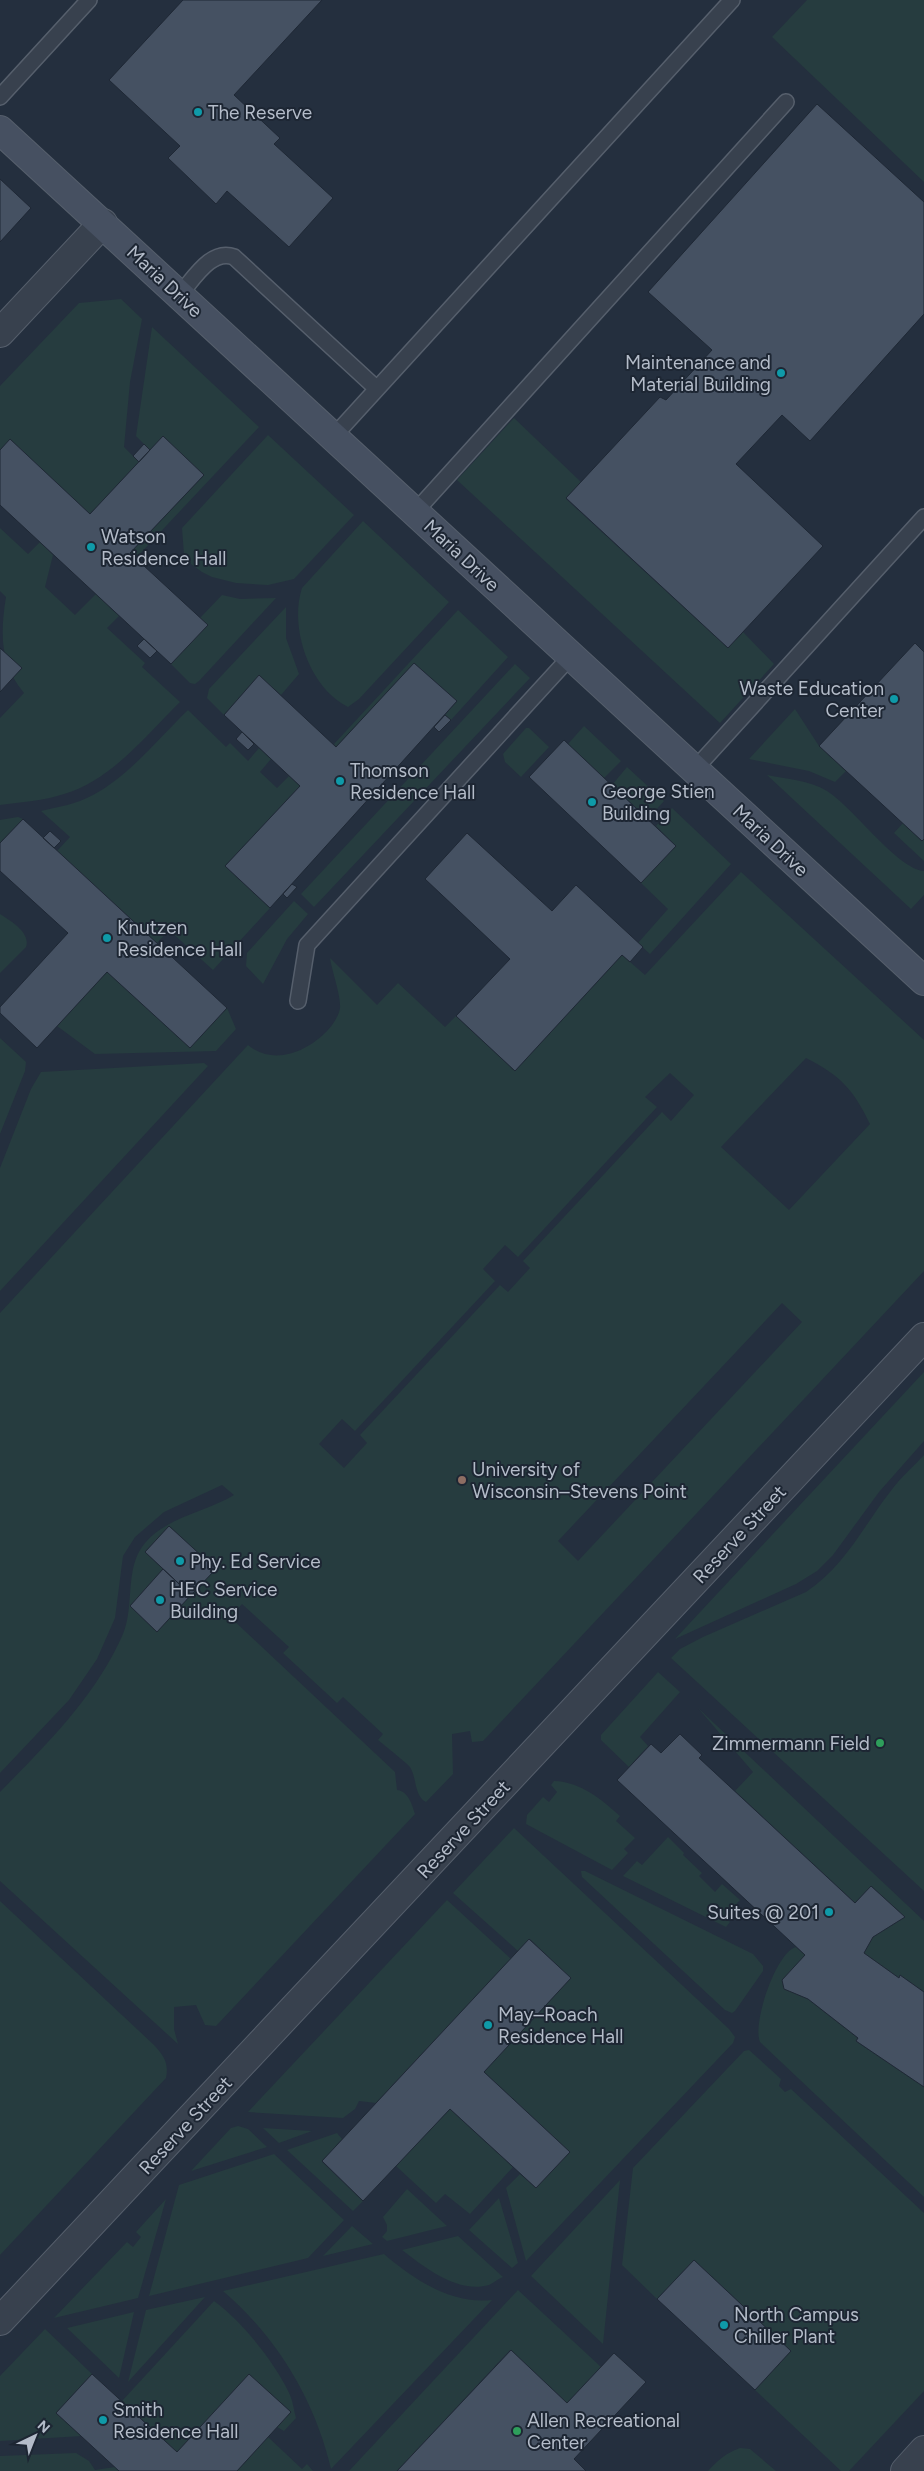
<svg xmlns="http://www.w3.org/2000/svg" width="924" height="2471" viewBox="0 0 924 2471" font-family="Figtree,sans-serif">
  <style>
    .green { fill: #263c3f; fill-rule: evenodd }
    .building { fill: #455162; stroke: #1f2835 }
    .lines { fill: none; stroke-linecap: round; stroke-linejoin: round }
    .lane-casing { stroke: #565f6c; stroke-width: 18 }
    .street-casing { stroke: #565f6c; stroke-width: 30 }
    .secondary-casing { stroke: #565f6c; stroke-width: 30 }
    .lane { stroke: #38414e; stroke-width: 15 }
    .street { stroke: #38414e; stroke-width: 28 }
    .secondary { stroke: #465061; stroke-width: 28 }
    .culture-dot { fill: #0f9aa8; stroke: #1d2633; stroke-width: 2 }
    .education-dot { fill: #8d6e63; stroke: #1d2633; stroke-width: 2 }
    .leisure-dot { fill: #2e9e5b; stroke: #1d2633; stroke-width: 2 }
    .labels { text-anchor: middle; stroke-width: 4; stroke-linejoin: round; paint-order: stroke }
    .poi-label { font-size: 19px; fill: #b4bcc9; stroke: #1d2633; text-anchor: start }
    .street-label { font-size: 19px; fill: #b4bcc9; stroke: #1d2633 }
  </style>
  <rect width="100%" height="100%" fill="#242f3e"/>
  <path class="green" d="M807 0H924V182L772 37Z
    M121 299 142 319 130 382 124 447 139 462 90 514 0 450V386L79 303Z
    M152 327 259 427 136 558 130 553 204 475 150 450 136 436Z
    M514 418 581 482 566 499 728 648 743 632 774 664 720 723 457 480Z
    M268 435 354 515 294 579 268 585 236 583 212 577 202 572 191 564 184 555 182 528Z
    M363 521 449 602 359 699 348 707C309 688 289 627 302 588Z
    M0 528 28 554 40 542 53 555 45 587 75 615 96 594 119 616 107 628 145 663 142 667 180 702C146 735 112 780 64 794 44 801 21 802 0 805V718L24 693C0 664 0 634 6 597L0 591Z
    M222 595 240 599 276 598 199 681 195 684 190 683 171 664 207 625 200 618Z
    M286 607V638L299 674 281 695 259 676 224 715 207 698 209 689Z
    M458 610 508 657 451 720 445 715 457 701 414 663 336 747 334 744Z
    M515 664 530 678 314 907 301 894Z
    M795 709 819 746 846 771 835 782 809 771 749 759Z
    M188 710 226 747 230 743 248 761 259 748 271 759 260 772 277 788 289 776 300 786 225 866 270 908 213 970 169 930 157 943 57 851 70 837 41 811C58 807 77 804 93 795 129 776 159 738 188 710Z
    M584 726 621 761 604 778 568 744Z
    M526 728H529L549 747 521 777 505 762 503 754Z
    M627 767 664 801 648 819 612 785Z
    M767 775C787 779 809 780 827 791 853 807 897 869 924 871V895L911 909Z
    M672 808 731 864 650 954 638 943 668 909 641 883 676 846 656 826Z
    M18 817 23 819 0 843V820Z
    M903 823 922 841 924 839V861L894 833Z
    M741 872 924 1040V1271L483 1741 472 1742 470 1731 452 1734 453 1774 426 1802C414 1796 417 1778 410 1767 408 1764 384 1745 378 1740L383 1734 343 1697 337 1703 283 1653 289 1647 242 1604 230 1617 395 1772 397 1790C408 1791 412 1804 415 1814L216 2026 205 2025 196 2005 174 2007V2029L178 2044 0 1881V1792C47 1744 96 1696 123 1634 135 1606 124 1567 145 1543 167 1517 206 1512 234 1495L222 1485 164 1512 135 1537 123 1556 115 1618 97 1659 69 1700 0 1773V1313L248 1045C273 1066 307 1052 327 1031 332 1026 339 1016 340 1008 341 995 332 972 330 958L377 1005 398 983 445 1027 456 1016 515 1071 622 955 645 975ZM806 1058C841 1076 853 1089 870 1124L789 1210 721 1147ZM670 1073 694 1095 671 1121 662 1112 523 1261 530 1268 508 1292 500 1285 360 1435 367 1443 344 1468 319 1444 342 1419 355 1431 495 1281 483 1269 505 1245 518 1257 657 1107 645 1097ZM782 1303 802 1322 578 1561 558 1541ZM169 1526 215 1569 157 1632 130 1606 163 1569 145 1552Z
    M294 901 308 914 287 939 263 984 246 966 247 953Z
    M0 914C11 921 31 933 26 947L0 973Z
    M107 972 190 1047 227 1008 236 1029 216 1051 95 1054 57 1026Z
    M0 1038 26 1062 25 1071 0 1134Z
    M204 1063 208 1066 0 1291V1168L31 1089 41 1072Z
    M924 1372V1441L879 1492 833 1555 817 1571 796 1584 675 1639Z
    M924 1455V1891L671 1658 680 1649 703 1637 806 1592C844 1567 863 1527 890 1492 900 1478 913 1467 924 1455Z
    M658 1672 680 1692 640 1737 648 1746 629 1767 601 1740V1735Z
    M698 1708 924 1921V1992L900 1976 899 1978 864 1953 873 1937 905 1917 871 1886 855 1903 735 1791 753 1772Z
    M554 1781C581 1782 601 1799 620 1816L616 1821 635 1838 624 1849 628 1853 612 1870 526 1824 527 1815 543 1797 549 1802 557 1792 551 1785Z
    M514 1828 729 2029 735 2037 733 2043 526 2261 506 2188 520 2174 536 2188 570 2152 484 2072 570 1978 530 1939 518 1951 453 1893Z
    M668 1837 684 1853 683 1855 702 1873 699 1876 715 1892 722 1884 740 1900 724 1917 730 1922 726 1927 623 1876 637 1861 642 1865Z
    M581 1871H585L753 1954 763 1966V1971L735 2011 732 2013 725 2010 582 1877Z
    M447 1900 511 1959 376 2103 359 2101 355 2109 343 2118 248 2112Z
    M0 1901 154 2045C164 2056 169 2063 166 2078L0 2255Z
    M796 1947 805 1955 784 1989 808 1999 858 2038 856 2041 924 2087V2197L760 2042C752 2024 776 1952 796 1947Z
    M749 2050 781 2079 779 2086 785 2092 791 2089 924 2213V2391L849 2471H841L755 2390 791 2351 694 2260 657 2299 622 2265 633 2168 744 2051Z
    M450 2109 513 2167 470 2214 445 2194 436 2203 396 2166Z
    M238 2126 248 2129 267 2147 191 2171 231 2128Z
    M263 2128 312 2131 279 2143Z
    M337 2133 342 2139 322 2162 363 2201 353 2211 287 2150Z
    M274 2154 344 2220 308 2258 149 2296 179 2185Z
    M620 2180 603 2344 531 2276Z
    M407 2189 447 2226 387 2241 382 2237 387 2231V2225L383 2217Z
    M499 2198 518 2263 512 2268 469 2230Z
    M166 2199 138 2298 54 2318 127 2242 133 2247 141 2237 136 2232Z
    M352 2226 373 2244 323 2256Z
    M458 2236 503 2277C498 2279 493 2283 489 2285 458 2294 424 2267 402 2250Z
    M384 2254C413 2279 452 2305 492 2300L331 2469C315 2400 277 2337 223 2291Z
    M518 2290 601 2367 567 2403 510 2350 397 2471H349Z
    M205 2297 128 2382 146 2310Z
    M214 2301C241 2320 277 2365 290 2395 293 2402 294 2411 296 2418L284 2431 277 2427 177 2452 122 2401Z
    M134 2312 119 2378 67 2328Z
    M45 2329 92 2374 56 2413 82 2436 0 2441V2376Z
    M268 2437 302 2469 307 2464 313 2471H237Z
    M740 2448 750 2449 776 2471H708C718 2460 726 2453 740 2448Z
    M76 2453 89 2461 95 2470 115 2467 119 2471H0V2456Z"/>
  <path class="building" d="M183 0H322L234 95 280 138 274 144 333 198 289 247 227 191 216 204 168 158 180 146 109 80Z
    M817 104 924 202V314L810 441 782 415 736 464 823 546 728 648 566 498 660 397 666 400 712 350 648 292Z
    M0 179 31 208 0 242Z
    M163 436 204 475 130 553 208 625 171 664 0 505V450L10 439 90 514Z
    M144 444 150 450 139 462 133 456Z
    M144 639 157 651 150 658 137 646Z
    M915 643 924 652V839L922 841 819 746Z
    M0 648 22 668 0 692Z
    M414 663 457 701 270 908 225 866 300 786 224 715 259 675 336 747Z
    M445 715 451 720 439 732 434 727Z
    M242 732 254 744 248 750 236 739Z
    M564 740 676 846 641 883 529 777Z
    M23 819 227 1008 190 1048 107 972 37 1048 0 1013V1007L68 933 0 871V843Z
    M50 831 61 841 54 848 43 838Z
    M467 833 552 911 576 885 643 947 630 962 622 955 515 1071 456 1016 510 959 425 879Z
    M292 884 297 887 287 898 283 894Z
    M169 1526 216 1569 191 1595 145 1552Z
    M163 1569 191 1595 157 1632 130 1606Z
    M680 1734 702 1755 699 1758 855 1903 871 1886 905 1917 873 1937 864 1953 899 1978 900 1975 924 1992V2087L856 2041 858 2038 808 1999 784 1989 782 1980 805 1955 617 1780 651 1744 661 1753Z
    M529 1939 571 1978 484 2072 570 2152 536 2188 450 2109 363 2201 322 2161Z
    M694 2260 791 2351 755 2390 657 2299Z
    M511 2350 567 2403 614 2353 646 2382 574 2459 586 2471H397Z
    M92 2374 177 2452 249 2374 291 2412 237 2471H119L56 2413Z"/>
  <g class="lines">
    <g class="lane-casing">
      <path id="lane" d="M0 97 89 0
        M180 294C193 280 211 248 234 257L376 388
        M334 436 732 0
        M415 512 786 102
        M694 770 924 517
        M298 1001 307 945 571 656"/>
    </g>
    <g class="street-casing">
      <path id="street" d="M0 333 103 223
        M0 2321 924 1337
        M905 2471 924 2450"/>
    </g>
    <g class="secondary-casing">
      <path id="secondary" d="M0 130 924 981"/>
    </g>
    <use href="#lane" class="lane"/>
    <use href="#street" class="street"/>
    <use href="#secondary" class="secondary"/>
  </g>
  <g class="culture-dot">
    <circle cx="198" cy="112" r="5"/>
    <circle cx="781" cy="373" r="5"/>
    <circle cx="91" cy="547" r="5"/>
    <circle cx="894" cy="699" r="5"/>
    <circle cx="340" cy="781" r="5"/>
    <circle cx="592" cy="802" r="5"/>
    <circle cx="107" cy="938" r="5"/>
    <circle cx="180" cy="1561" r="5"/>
    <circle cx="160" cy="1600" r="5"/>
    <circle cx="829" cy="1912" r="5"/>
    <circle cx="488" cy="2025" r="5"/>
    <circle cx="724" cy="2325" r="5"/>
    <circle cx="103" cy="2420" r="5"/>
  </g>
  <circle class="education-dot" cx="462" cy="1480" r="5"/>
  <g class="leisure-dot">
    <circle cx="880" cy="1743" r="5"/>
    <circle cx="517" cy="2431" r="5"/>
  </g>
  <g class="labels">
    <g class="poi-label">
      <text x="208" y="119">The Reserve</text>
      <text x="771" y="369" text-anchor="end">Maintenance and<tspan x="771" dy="22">Material Building</tspan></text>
      <text x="101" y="543">Watson<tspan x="101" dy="22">Residence Hall</tspan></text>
      <text x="884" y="695" text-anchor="end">Waste Education<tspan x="884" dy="22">Center</tspan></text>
      <text x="350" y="777">Thomson<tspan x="350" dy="22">Residence Hall</tspan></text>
      <text x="602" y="798">George Stien<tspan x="602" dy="22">Building</tspan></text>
      <text x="117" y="934">Knutzen<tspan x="117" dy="22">Residence Hall</tspan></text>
      <text x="472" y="1476">University of<tspan x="472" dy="22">Wisconsin–Stevens Point</tspan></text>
      <text x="190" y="1568">Phy. Ed Service</text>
      <text x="170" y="1596">HEC Service<tspan x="170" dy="22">Building</tspan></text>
      <text x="870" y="1750" text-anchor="end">Zimmermann Field</text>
      <text x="819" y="1919" text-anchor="end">Suites @ 201</text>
      <text x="498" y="2021">May–Roach<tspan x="498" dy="22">Residence Hall</tspan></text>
      <text x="734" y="2321">North Campus<tspan x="734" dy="22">Chiller Plant</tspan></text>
      <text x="113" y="2416">Smith<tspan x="113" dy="22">Residence Hall</tspan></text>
      <text x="527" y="2427">Allen Recreational<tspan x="527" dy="22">Center</tspan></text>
    </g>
    <g class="street-label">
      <text transform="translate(165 281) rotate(43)" y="7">Maria Drive</text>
      <text transform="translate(462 555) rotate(43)" y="7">Maria Drive</text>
      <text transform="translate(771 840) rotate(43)" y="7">Maria Drive</text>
      <text transform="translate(739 1534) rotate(-47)" y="7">Reserve Street</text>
      <text transform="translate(463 1829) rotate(-47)" y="7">Reserve Street</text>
      <text transform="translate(185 2125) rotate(-47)" y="7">Reserve Street</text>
    </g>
  </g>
  <g transform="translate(35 2436) rotate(43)" stroke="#1d2633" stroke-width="4" paint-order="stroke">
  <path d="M0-4L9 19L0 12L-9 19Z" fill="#b4bcc9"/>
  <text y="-8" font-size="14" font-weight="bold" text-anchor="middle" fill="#b4bcc9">N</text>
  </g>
</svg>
